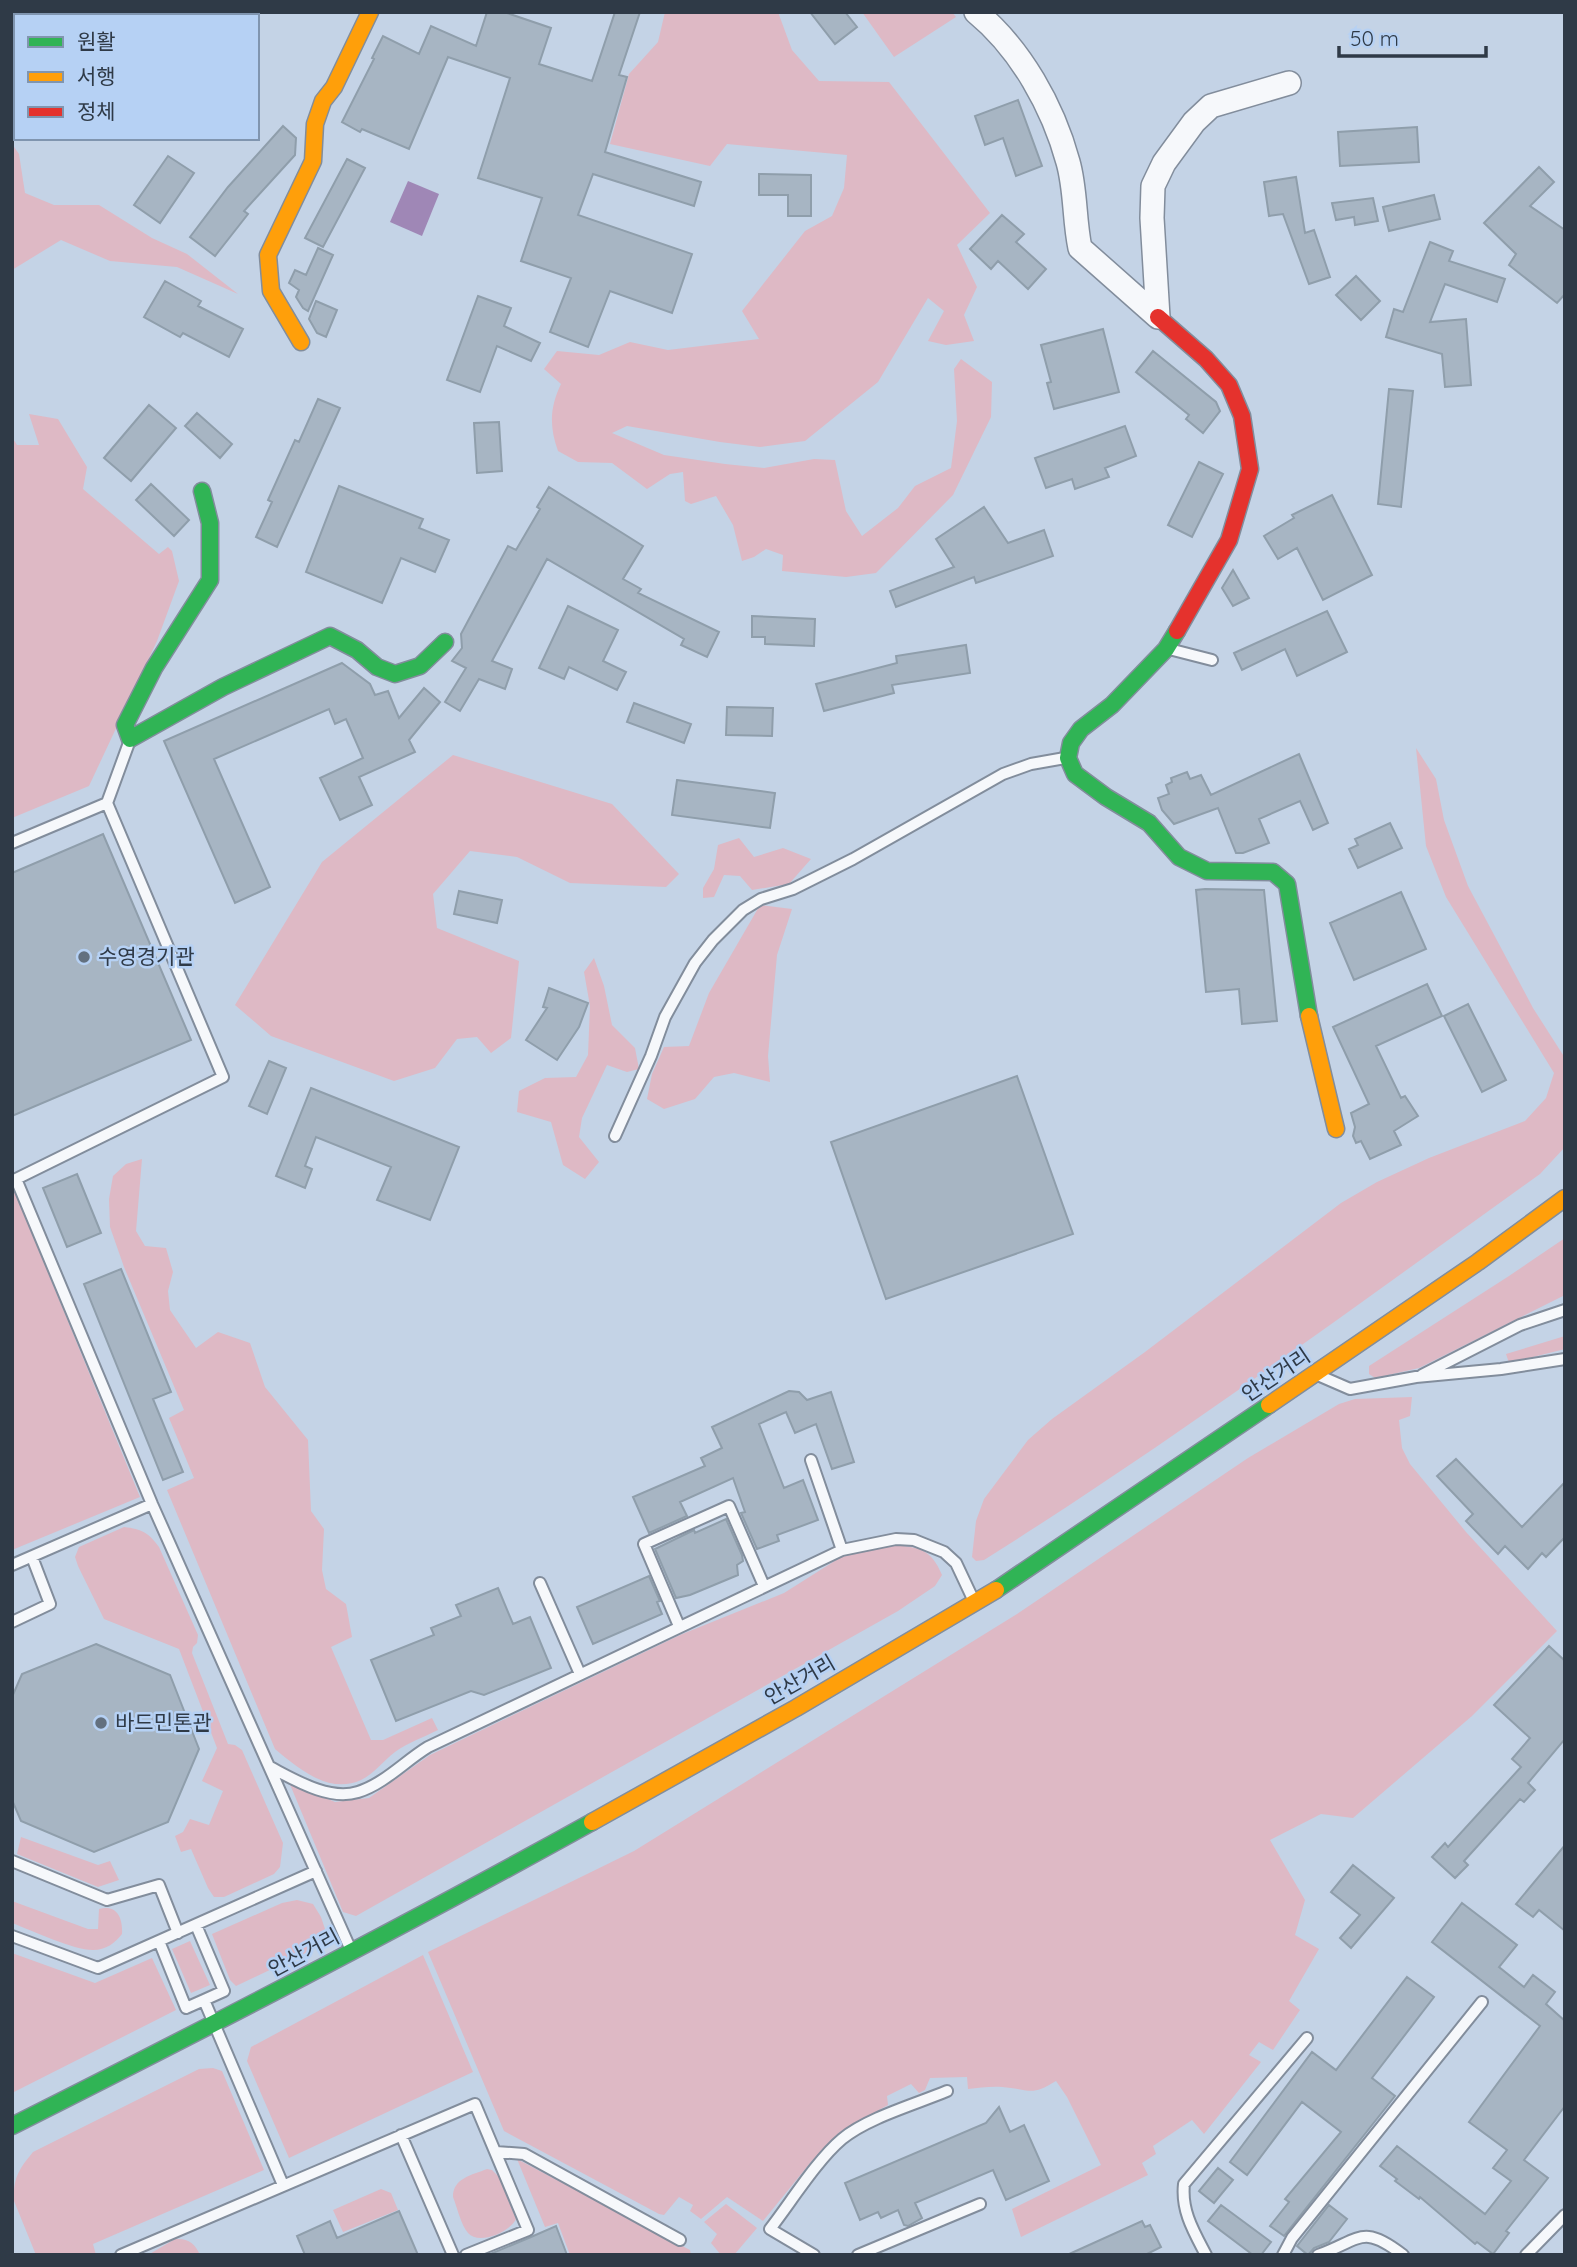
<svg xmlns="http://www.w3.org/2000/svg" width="1577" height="2267" viewBox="0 0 1577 2267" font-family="Quicksand,'Noto Sans KR',sans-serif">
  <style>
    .green { fill: #deb9c5 }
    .water { fill: #9f87b6 }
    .building { fill: #a7b5c3; stroke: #8f9eab; stroke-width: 2 }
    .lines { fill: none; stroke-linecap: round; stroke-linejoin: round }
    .lane-casing { stroke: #828d9c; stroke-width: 14 }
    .street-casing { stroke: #828d9c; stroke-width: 26 }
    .fast-casing { stroke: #828d9c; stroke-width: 19 }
    .slow-casing { stroke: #828d9c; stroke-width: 19 }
    .jam-casing { stroke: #828d9c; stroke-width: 19 }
    .lane { stroke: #f6f8fb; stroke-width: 10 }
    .street { stroke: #f6f8fb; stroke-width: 23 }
    .fast { stroke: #30b455; stroke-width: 16 }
    .slow { stroke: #ff9f0a; stroke-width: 16 }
    .jam { stroke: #e5322d; stroke-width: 16 }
    .poi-dot { fill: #63707f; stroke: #b6d1f4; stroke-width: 2.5 }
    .labels { text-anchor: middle; stroke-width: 5; stroke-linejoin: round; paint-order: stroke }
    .poi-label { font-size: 21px; fill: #2f3a47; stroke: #b6d1f4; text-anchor: start }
    .street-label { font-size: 21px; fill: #2f3a47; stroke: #b6d1f4 }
  </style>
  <rect width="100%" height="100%" fill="#c4d3e6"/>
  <path class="green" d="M16 12H97L90 16H17Z
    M141 12H213L214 16H140Z
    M665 12H778L792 50 819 81 889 82 990 213 957 245 977 287 964 315 974 341 946 345 928 341 944 311 928 298 878 382 805 441 760 447 720 442 627 426 612 433 664 455 725 464 764 468 814 459 835 460 846 511 862 536 898 508 915 486 951 468 957 421 954 369 961 359 992 382 991 417 953 495 876 573 846 577 782 571 783 555 766 549 754 557 742 561 733 525 716 496 691 504 685 501 683 472 670 474 647 489 612 463 578 462 558 451C549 426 550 407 561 384L544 369 557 351 599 355 630 342 668 350 759 339 742 311 805 231 832 216 844 188 847 155 727 144 710 166 610 144 629 74 658 42Z
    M862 12H952L956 17 894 57Z
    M16 18V88L12 87V26Z
    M12 144 19 154 25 193 54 205H99L152 238 187 254 238 294 177 267 110 261 61 240 12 270Z
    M29 414 58 419 87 467 83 489 159 554 168 547 172 551 179 581 157 641 89 786 12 818V437L17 445H39Z
    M1416 748 1436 779 1444 820 1468 886 1533 1008 1565 1058V1147L1540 1174C1357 1305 1175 1440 984 1560L976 1561 972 1557 976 1521 984 1499 1028 1440 1052 1419 1145 1352 1341 1203 1377 1182 1429 1158 1525 1121 1546 1098 1554 1073 1446 897 1426 846Z
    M453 755 612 804 679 874 666 887 570 883 517 857 470 851 433 894 437 928 519 961 511 1038 491 1053 477 1037 457 1039 435 1068 394 1081 271 1036 235 1005 322 862Z
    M739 838 754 857 783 848 811 859 789 884 752 890 740 876 724 875 714 897 703 898V888L714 869 718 845Z
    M760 905 792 909 777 955 768 1056 770 1082 734 1073 714 1077 695 1099 664 1109 647 1099 652 1074 664 1047 689 1046 709 993Z
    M594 958 604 986 612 1025 635 1048 639 1069 627 1072 607 1065 582 1118 579 1137 599 1162 585 1179 563 1165 551 1122 517 1112 519 1091 545 1078 576 1077 588 1055 590 1006 584 972Z
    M142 1159 136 1231 145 1246 166 1248 173 1272 168 1291 170 1310 196 1348 218 1332 250 1343 265 1387 308 1440 311 1511 324 1529 322 1570 326 1589 346 1604 352 1637 331 1647 371 1740H383L432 1718 438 1730C424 1737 407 1743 395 1752 383 1761 375 1773 361 1780 329 1795 298 1768 275 1749L167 1490 194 1478 169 1418 184 1410 124 1267 110 1227 109 1199 113 1176 126 1164Z
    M15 1192 140 1497 12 1550V1193Z
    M1565 1238V1295L1419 1368 1375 1378 1369 1374V1366L1509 1276Z
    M1565 1336V1349L1509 1363 1506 1354Z
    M1412 1397 1410 1416 1399 1420 1402 1448 1410 1464 1466 1532 1557 1631 1472 1716 1353 1818 1321 1814 1270 1840 1305 1900 1295 1935 1319 1949 1289 2001 1300 2010 1273 2050 1259 2042 1249 2055 1261 2062 1204 2134 1192 2120 1153 2146 1156 2154 1142 2163 1148 2175 1021 2237 1012 2209 1101 2165 1067 2097 1056 2081C1030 2097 1031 2089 1002 2087 991 2086 979 2088 968 2089L967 2077 930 2078 925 2090 919 2093 911 2084 887 2096 888 2105 840 2132 811 2162 763 2221 727 2197 701 2219 690 2211 693 2205 679 2197 664 2215 659 2214 504 2131 428 1952 634 1851 1017 1614 1248 1458 1339 1404 1355 1399Z
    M124 1527C142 1529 149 1533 159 1547L198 1635 197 1643 193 1647 192 1653 228 1744 235 1745 242 1750 283 1843 280 1867 274 1874 224 1897H214L208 1888 191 1849 181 1852 175 1836 183 1832 190 1819 209 1825 223 1791 202 1781 217 1748 179 1649 104 1619 78 1566 75 1557 79 1547Z
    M892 1545C918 1547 931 1548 942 1575L935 1586 898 1611 356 1916 343 1912 289 1782 335 1802 369 1798 430 1755 680 1635 784 1593 841 1557Z
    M21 1837 98 1865 110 1861 119 1880 98 1887 17 1854Z
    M297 1900 313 1904 321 1917 328 1938 318 1947 236 1986 230 1980 212 1934 282 1903Z
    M12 1901 88 1929H98L99 1909C117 1904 123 1918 122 1934 115 1943 106 1950 93 1950 73 1950 33 1931 12 1923Z
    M190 1941 210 1985 191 1993 172 1949Z
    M12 1953 95 1983 152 1958 176 2010 12 2093Z
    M423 1955 473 2072 289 2158 247 2061 251 2047Z
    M213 2068 222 2071 264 2170 93 2244 96 2255H36L14 2201C13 2178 19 2169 33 2152L199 2069Z
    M517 2159 690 2250 691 2255H570L558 2223 545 2227Z
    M487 2169 492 2170 499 2177 516 2219C511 2231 479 2246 468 2233 461 2225 457 2207 453 2197 453 2178 472 2175 487 2169Z
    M381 2189 391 2193 398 2210 343 2232 333 2210Z
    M726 2204 757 2228 734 2255H721L711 2243 717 2234 704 2222Z
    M175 2239C188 2238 195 2243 200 2255H148Z"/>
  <path class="water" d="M408 181 439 194 422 236 390 222Z"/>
  <path class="building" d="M487 12H504L551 28 539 64 592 81 615 12H640L619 75 627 77 605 152 701 182 694 206 593 174 578 215 692 254 672 313 610 291 588 347 550 332 571 278 521 261 542 198 478 178 510 78 448 57 409 149 362 129 360 132 342 122 374 59 372 58 383 36 419 54 431 26 476 46Z
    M810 12H845L857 27 835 44Z
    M1018 100 1042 166 1016 176 1003 138 985 145 975 116Z
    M283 126 296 138 295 155 244 211 248 214 215 256 190 237 228 187Z
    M1417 127 1419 162 1340 166 1338 132Z
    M168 156 194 173 160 223 134 205Z
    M347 159 365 168 323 247 305 238Z
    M1539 167 1554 182 1530 206 1565 230V294L1557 303 1509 265 1516 254 1484 223Z
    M759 174 811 175V216H788V195H759Z
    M1296 177 1305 233 1314 230 1330 277 1309 284 1283 214 1269 216 1264 182Z
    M1434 195 1440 219 1389 231 1383 207Z
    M1373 198 1378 221 1355 225 1354 217 1336 220 1332 203Z
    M1002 215 1024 234 1016 242 1046 269 1028 289 998 261 991 269 970 249Z
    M1430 242 1453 251 1449 261 1505 279 1497 302 1445 284 1430 322 1466 319 1471 385 1445 387 1442 354 1386 337 1394 309 1403 312Z
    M318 248 333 255 308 311 303 308 296 297 299 290 289 283 295 270 306 275Z
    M1356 276 1380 301 1361 320 1336 295Z
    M165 281 201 301 198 306 243 329 229 357 183 333 180 337 144 317Z
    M478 296 511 308 504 326 540 343 531 361 497 346 480 392 447 380Z
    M316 301 337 310 326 337 317 333 309 319Z
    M1103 329 1119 392 1054 409 1047 383 1051 382 1041 345Z
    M1153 351 1216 402 1220 411 1203 433 1186 419 1189 415 1136 372Z
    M1389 389 1413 391 1401 507 1378 504Z
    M318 399 340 408 277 547 256 537 272 502 268 500 295 440 299 442Z
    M149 405 176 428 131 481 104 458Z
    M197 413 232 444 220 458 185 426Z
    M499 422 502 471 477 473 474 423Z
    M1125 426 1136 456 1105 468 1109 477 1075 489 1072 479 1046 488 1035 458Z
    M1199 462 1223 474 1192 537 1168 525Z
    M151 484 189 520 174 536 136 500Z
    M339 486 423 519 419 528 449 540 435 572 401 558 382 603 306 572Z
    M549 487 643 546 623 579 641 589 638 593 719 632 707 657 681 645 684 639 547 559 492 661 512 669 505 689 479 679 460 711 445 702 466 668 452 661 462 648 461 634 508 546 516 550 540 509 537 507Z
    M1332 495 1372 575 1323 600 1297 548 1278 559 1264 536 1294 518 1292 515Z
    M984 507 1008 543 1044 530 1053 556 976 583 974 577 896 607 890 591 954 567 936 539Z
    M1233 570 1249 598 1233 606 1222 588Z
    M568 606 618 630 603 661 626 672 617 690 569 667 564 679 539 668Z
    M1327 611 1347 652 1297 676 1285 649 1242 670 1234 653Z
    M752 616 815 619 814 646 765 644V637H752Z
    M966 645 970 673 892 685 894 693 824 711 816 684 897 663 896 656Z
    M342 663 370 684 375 695 388 691 399 718 424 688 440 702 409 740 415 752 359 777 372 805 340 820 320 778 363 758 346 719 335 724 329 709 214 759 270 887 235 903 164 741Z
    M634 703 691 724 684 743 627 722Z
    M727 707 773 708 772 736 726 735Z
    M1299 754 1328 823 1313 830 1300 801 1259 819 1269 843 1243 853H1236L1218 808 1174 824 1162 810 1158 798 1169 794 1166 785 1172 782 1171 778 1187 772 1190 779 1201 775 1211 795Z
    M677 780 775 793 770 828 672 815Z
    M1390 823 1402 848 1358 868 1349 849 1358 845 1355 839Z
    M103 834 191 1040 12 1116V873Z
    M1205 889 1264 890 1277 1021 1242 1024 1239 989 1206 992 1196 890Z
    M459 891 502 900 497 923 454 914Z
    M1401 892 1426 949 1354 980 1330 923Z
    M1427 984 1442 1016 1376 1046 1401 1098 1405 1096 1418 1116 1394 1131 1401 1145 1370 1159 1361 1141 1356 1143 1353 1136 1355 1127 1351 1113 1369 1104 1333 1027Z
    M549 988 588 1003 579 1027 557 1060 526 1040 547 1008 543 1007Z
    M1468 1004 1506 1080 1482 1092 1444 1016Z
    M269 1061 286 1068 267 1114 249 1106Z
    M1017 1076 1073 1234 886 1299 831 1142Z
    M311 1088 459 1147 430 1220 377 1200 391 1167 316 1137 305 1166 312 1169 305 1188 276 1176Z
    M77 1174 101 1233 67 1247 43 1188Z
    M121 1269 171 1392 153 1399 183 1472 163 1480 84 1284Z
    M789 1391 799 1392 807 1400 831 1392 854 1462 832 1469 816 1424 795 1433 786 1412 759 1424 784 1488 803 1480 818 1520 777 1535 779 1541 757 1549 741 1513 745 1512 733 1478 680 1502 687 1516 649 1533 633 1497 705 1466 701 1458 722 1448 712 1427Z
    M1456 1459 1522 1527 1565 1482V1537L1546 1557 1542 1553 1528 1569 1505 1546 1498 1554 1466 1521 1473 1514 1437 1476Z
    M726 1519 742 1555 743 1561 737 1565 738 1575 690 1595 676 1598 655 1549 694 1530 695 1533Z
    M649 1576 660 1601 657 1602 662 1614 593 1644 577 1607Z
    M498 1588 513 1624 530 1617 551 1668 484 1695 471 1691 396 1721 371 1660 434 1635 431 1628 461 1616 456 1605Z
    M96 1644 170 1675 199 1749 168 1822 94 1852 21 1821 12 1800V1697L22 1674Z
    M1549 1646 1565 1661V1739L1528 1783 1535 1790 1524 1802 1520 1799 1464 1861 1468 1865 1455 1878 1432 1857 1445 1843 1448 1847 1521 1767 1512 1759 1530 1738 1494 1705Z
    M1565 1845V1931L1539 1910 1533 1917 1516 1904Z
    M1353 1865 1394 1898 1351 1948 1340 1938 1360 1915 1331 1892Z
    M1462 1903 1517 1945 1499 1967 1524 1987 1533 1975 1555 1992 1546 2004 1565 2021V2106L1524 2160 1548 2178 1506 2231 1509 2233 1493 2254 1477 2242 1475 2244 1420 2197 1419 2199 1395 2181 1397 2179 1380 2166 1397 2146 1485 2214 1511 2181 1493 2168 1507 2150 1469 2122 1540 2026 1432 1942Z
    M1407 1977 1434 1997 1372 2078 1395 2096 1284 2236 1270 2226 1289 2202 1285 2199 1341 2132 1302 2102 1247 2175 1230 2162 1312 2052 1336 2070Z
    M999 2107 1010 2132 1024 2125 1049 2181 1006 2200 993 2170 915 2203 922 2218 908 2226 904 2225 898 2210 881 2218 878 2212 860 2220 845 2183 986 2123Z
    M1218 2168 1233 2180 1214 2203 1199 2191Z
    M1221 2205 1271 2242 1261 2255H1253L1208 2221Z
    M1329 2205 1347 2219 1329 2242 1314 2248 1308 2255 1297 2246Z
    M399 2211 418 2255H305L297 2236 330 2221 337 2238Z
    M1142 2221 1145 2227 1150 2225 1161 2247 1145 2255H1067Z
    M556 2226 567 2255H488L531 2237Z"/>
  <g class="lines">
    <g class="lane-casing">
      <path id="lane" d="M1169 649 1212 660
        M107 803 130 740
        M12 843 107 803 223 1077 12 1181
        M615 1136 651 1056 665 1017 695 963 713 940 743 910 761 899 793 889 853 859 1003 774 1031 764 1065 758
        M16 1179 152 1504 350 1948
        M1422 1375 1520 1325 1565 1310
        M1320 1376 1350 1389 1416 1377 1501 1369 1565 1359
        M811 1460 842 1550
        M12 1565 152 1504
        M540 1583 580 1674
        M12 1622 50 1604 32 1557
        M679 1626 644 1544 729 1506 764 1586
        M270 1767C295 1780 329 1801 358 1792 384 1784 405 1761 428 1747L842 1550 896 1539 914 1540 944 1552 956 1563 972 1597
        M12 1861 107 1900 159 1885 178 1933
        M196 1925 224 1991 204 2000
        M12 1936 98 1968 316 1871
        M159 1941 186 2008 204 2000 283 2185
        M401 2135 453 2255
        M496 2152 524 2154 680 2240
        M121 2255 475 2104 528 2230 466 2255
        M814 2255 770 2229C791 2202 817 2160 842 2139 867 2118 916 2104 947 2091
        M858 2255 980 2204
        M1206 2255C1194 2232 1181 2211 1184 2184L1307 2038
        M1283 2255 1292 2238 1482 2002
        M1318 2255C1360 2240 1362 2223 1403 2255
        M1526 2255 1565 2215"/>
    </g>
    <g class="street-casing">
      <path id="street" d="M976 12C1021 49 1053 107 1068 162 1076 190 1074 220 1080 248L1158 317 1152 218 1153 186 1164 163 1194 122 1211 106 1289 83"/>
    </g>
    <g class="fast-casing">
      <path id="fast" d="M202 491 210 523V580L154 668 125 725 130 739 223 687 330 636 357 650 377 667 395 674 420 666 445 642
        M1177 631 1166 649 1112 705 1081 729 1071 743 1068 758 1075 774 1106 797 1149 823 1179 857 1207 871 1273 872 1287 884 1309 1016
        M996 1590 1269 1405
        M12 2126C207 2028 401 1928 592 1822"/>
    </g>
    <g class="slow-casing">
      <path id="slow" d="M301 342 271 291 268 255 313 161 315 124 323 101 334 87 370 12
        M1309 1016 1336 1129
        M1269 1405 1478 1262 1565 1198
        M592 1822 796 1708 996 1590"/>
    </g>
    <g class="jam-casing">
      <path id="jam" d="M1158 317 1206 359 1229 385 1242 416 1250 469 1229 540 1177 631"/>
    </g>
    <use href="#lane" class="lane"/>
    <use href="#street" class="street"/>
    <use href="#fast" class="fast"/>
    <use href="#slow" class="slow"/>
    <use href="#jam" class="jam"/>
  </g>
  <g class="poi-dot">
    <circle cx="84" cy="957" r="7"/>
    <circle cx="101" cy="1723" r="7"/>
  </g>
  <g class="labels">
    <g class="poi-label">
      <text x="98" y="964">수영경기관</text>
      <text x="115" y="1730">바드민톤관</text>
    </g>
    <g class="street-label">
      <text transform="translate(1276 1375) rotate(-34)" y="7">안산거리</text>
      <text transform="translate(800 1680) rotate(-30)" y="7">안산거리</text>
      <text transform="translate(304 1953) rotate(-28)" y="7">안산거리</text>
    </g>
  </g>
  <rect width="1577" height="2267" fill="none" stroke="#2f3a47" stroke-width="28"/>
  <rect x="14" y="14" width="245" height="126" fill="#b6d1f4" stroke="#8095af" stroke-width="2"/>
  <rect x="28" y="37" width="35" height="10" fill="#30b455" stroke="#8095af" stroke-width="2"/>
  <text x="77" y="49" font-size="21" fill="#2f3a47">원활</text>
  <rect x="28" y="72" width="35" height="10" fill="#ff9f0a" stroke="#8095af" stroke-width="2"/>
  <text x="77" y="84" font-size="21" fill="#2f3a47">서행</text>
  <rect x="28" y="107" width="35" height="10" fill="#e5322d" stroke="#8095af" stroke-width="2"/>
  <text x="77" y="119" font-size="21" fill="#2f3a47">정체</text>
  <path d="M1339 46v10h147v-10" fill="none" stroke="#2f3a47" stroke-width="3.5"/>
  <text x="1350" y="46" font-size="21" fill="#2f3a47" stroke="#b6d1f4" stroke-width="5" paint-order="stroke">50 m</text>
</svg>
